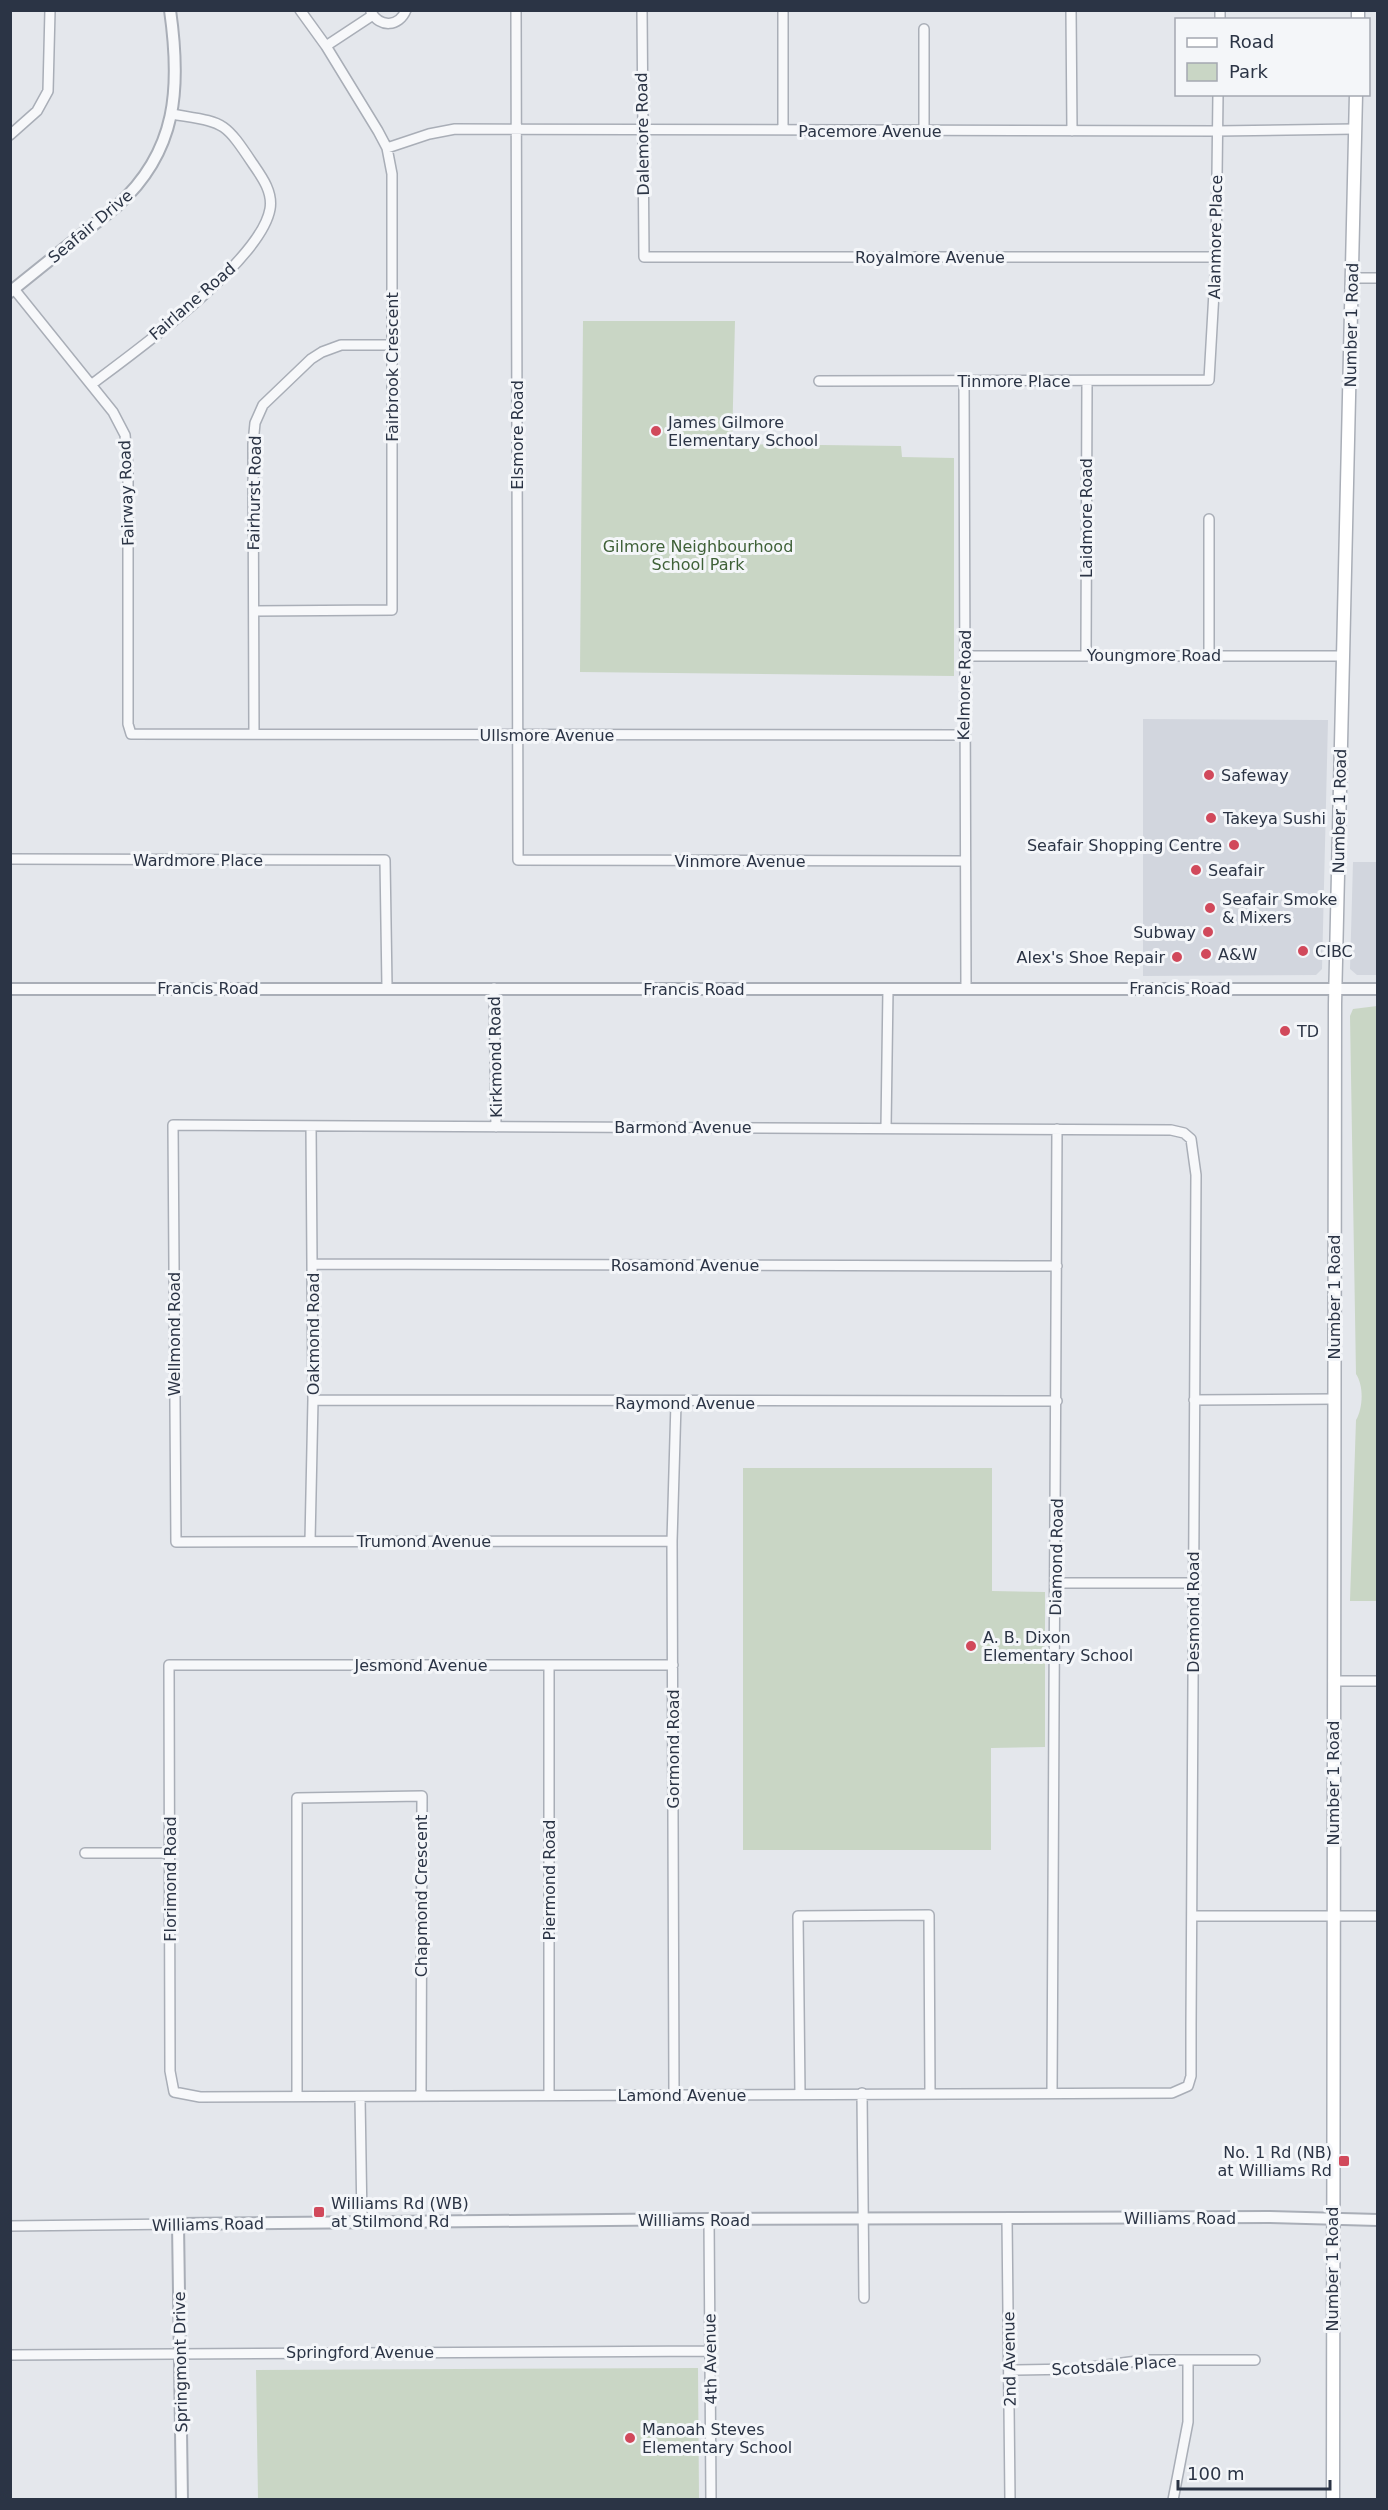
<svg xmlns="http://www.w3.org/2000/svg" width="1388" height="2510" viewBox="0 0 1388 2510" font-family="'DejaVu Sans',sans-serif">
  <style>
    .built { fill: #d2d6de }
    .green { fill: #c9d6c5 }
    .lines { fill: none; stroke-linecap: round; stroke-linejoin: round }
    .minor-casing { stroke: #a9aeb7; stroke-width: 12 }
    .tertiary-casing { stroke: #a9aeb7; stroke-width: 14 }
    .secondary-casing { stroke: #a9aeb7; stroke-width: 15 }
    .minor { stroke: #f7f8fa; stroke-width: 9 }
    .tertiary { stroke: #f7f8fa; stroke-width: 10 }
    .secondary { stroke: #fff; stroke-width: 12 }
    .poi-dot { fill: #d1495b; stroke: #f4f6f9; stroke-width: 2 }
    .labels { text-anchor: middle; stroke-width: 6; stroke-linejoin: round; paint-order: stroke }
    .street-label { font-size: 16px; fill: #2b3445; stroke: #f4f6f9 }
    .poi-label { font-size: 16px; fill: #2b3445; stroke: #f4f6f9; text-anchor: start }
    .park-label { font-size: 16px; fill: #3f6138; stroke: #f4f6f9 }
  </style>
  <rect width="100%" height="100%" fill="#e4e7ec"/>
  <path class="built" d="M1143 719 1328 720 1322 969 1316 975 1143 976Z
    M1353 862H1377V975H1357L1350 969Z"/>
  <path class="green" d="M583 321H735L732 444 901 446 902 457 954 458V676L580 672Z
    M1377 1006 1378 1601H1350L1356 1420C1363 1408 1364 1386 1356 1374L1350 1016 1353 1009Z
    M743 1468H992V1591L1045 1592V1747L991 1748V1850H743Z
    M698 2368 699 2499H258L256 2370Z"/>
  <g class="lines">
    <g class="minor-casing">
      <path id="minor" d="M516 10 518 860 963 861
        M642 10 644 257H1216
        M783 10V130
        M1071 10 1072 131
        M371 12C380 28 399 27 406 10
        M1220 20V10
        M326 46 373 15
        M924 131V29
        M10 135 37 111 48 91 50 10
        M387 148 429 134 455 129 1217 131 1355 129
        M1352 278H1378
        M14 289 113 412 125 435 128 467V724L131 734 963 735
        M819 381 1209 380 1216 257 1218 94
        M964 381 966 989
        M92 384C135 352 261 261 270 209 273 192 262 177 253 164 223 119 224 123 172 114
        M1209 519V655
        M254 611 392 610V174L387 148 378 131 326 46 300 10
        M1086 655 1087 381
        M965 656H1343
        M254 734 253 444 255 423 263 405 311 359 322 352 341 345H392
        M10 859 385 860 387 987
        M494 988 496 1127
        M886 1128 888 989
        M312 1264 1057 1266
        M313 1400 1057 1401
        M1194 1400 1334 1399
        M310 1541 313 1400 311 1126
        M672 1541 176 1542 173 1125 1171 1130 1184 1133 1191 1139 1196 1175 1191 2025V2076L1188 2086 1172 2093 200 2097 174 2092 170 2071 169 1665H673
        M1055 1583H1192
        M549 1665V2095
        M1333 1681H1378
        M85 1853H170
        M1192 1916H1378
        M862 2093 864 2298
        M1052 2093 1057 1129
        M674 2094 672 1541 676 1403
        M800 2094 798 1916 929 1915 930 2093
        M297 2096V1798L422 1796 421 2096
        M360 2097 362 2222
        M709 2219 711 2500
        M1007 2219 1010 2500
        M10 2226 178 2224
        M10 2355 710 2351
        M1009 2370 1076 2369 1145 2360H1255
        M1173 2500 1188 2422V2361"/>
    </g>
    <g class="tertiary-casing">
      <path id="tertiary" d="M10 292 117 206C178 151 181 87 170 10
        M10 989H1378
        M182 2500 178 2224 709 2219 1269 2217 1378 2220"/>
    </g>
    <g class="secondary-casing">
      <path id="secondary" d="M1358 20V10
        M1333 2500 1335 1004 1356 94"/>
    </g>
    <use href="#minor" class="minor"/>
    <use href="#tertiary" class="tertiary"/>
    <use href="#secondary" class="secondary"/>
  </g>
  <g class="poi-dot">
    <circle cx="656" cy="431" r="6"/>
    <circle cx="1209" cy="775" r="6"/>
    <circle cx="1211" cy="818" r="6"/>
    <circle cx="1234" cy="845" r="6"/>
    <circle cx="1196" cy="870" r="6"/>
    <circle cx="1210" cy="908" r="6"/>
    <circle cx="1208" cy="932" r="6"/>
    <circle cx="1303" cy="951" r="6"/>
    <circle cx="1206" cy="954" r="6"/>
    <circle cx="1177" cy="957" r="6"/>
    <circle cx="1285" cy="1031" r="6"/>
    <circle cx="971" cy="1646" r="6"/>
    <rect x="1338" y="2155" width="12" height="12" rx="3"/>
    <rect x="313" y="2206" width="12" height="12" rx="3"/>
    <circle cx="630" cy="2438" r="6"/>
  </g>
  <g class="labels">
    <g class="street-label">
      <text x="870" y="137">Pacemore Avenue</text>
      <text transform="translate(642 134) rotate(-91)" y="6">Dalemore Road</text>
      <text transform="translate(90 226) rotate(-40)" y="6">Seafair Drive</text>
      <text transform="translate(1215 237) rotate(-89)" y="6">Alanmore Place</text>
      <text x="930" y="263">Royalmore Avenue</text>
      <text transform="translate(192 301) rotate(-41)" y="6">Fairlane Road</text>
      <text transform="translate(1351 325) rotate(-89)" y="6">Number 1 Road</text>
      <text transform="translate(392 367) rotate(-90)" y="6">Fairbrook Crescent</text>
      <text x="1014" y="387">Tinmore Place</text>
      <text transform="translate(517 435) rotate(-90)" y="6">Elsmore Road</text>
      <text transform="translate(126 493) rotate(-92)" y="6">Fairway Road</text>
      <text transform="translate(254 493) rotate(-89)" y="6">Fairhurst Road</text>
      <text transform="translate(1086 518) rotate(-90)" y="6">Laidmore Road</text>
      <text x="1154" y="661">Youngmore Road</text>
      <text transform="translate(964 685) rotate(-89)" y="6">Kelmore Road</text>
      <text x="547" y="741">Ullsmore Avenue</text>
      <text transform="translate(1339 811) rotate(-89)" y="6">Number 1 Road</text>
      <text x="198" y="866">Wardmore Place</text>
      <text x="740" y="867">Vinmore Avenue</text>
      <text x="208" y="994">Francis Road</text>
      <text x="1180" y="994">Francis Road</text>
      <text x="694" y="995">Francis Road</text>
      <text transform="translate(495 1057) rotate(-91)" y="6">Kirkmond Road</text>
      <text x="683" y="1133">Barmond Avenue</text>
      <text x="685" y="1271">Rosamond Avenue</text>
      <text transform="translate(1334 1297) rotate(-90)" y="6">Number 1 Road</text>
      <text transform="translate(174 1334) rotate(-90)" y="6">Wellmond Road</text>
      <text transform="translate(313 1334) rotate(-90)" y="6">Oakmond Road</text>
      <text x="685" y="1409">Raymond Avenue</text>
      <text x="424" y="1547">Trumond Avenue</text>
      <text transform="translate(1056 1557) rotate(-89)" y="6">Diamond Road</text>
      <text transform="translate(1193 1612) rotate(-90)" y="6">Desmond Road</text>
      <text x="421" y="1671">Jesmond Avenue</text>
      <text transform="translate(673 1749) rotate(-90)" y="6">Gormond Road</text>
      <text transform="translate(1333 1783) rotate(-90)" y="6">Number 1 Road</text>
      <text transform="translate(170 1879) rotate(-90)" y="6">Florimond Road</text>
      <text transform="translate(549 1880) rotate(-90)" y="6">Piermond Road</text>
      <text transform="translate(421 1896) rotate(-90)" y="6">Chapmond Crescent</text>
      <text x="682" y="2101">Lamond Avenue</text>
      <text x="1180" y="2224">Williams Road</text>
      <text x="694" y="2226">Williams Road</text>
      <text transform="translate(208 2224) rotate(-1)" y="6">Williams Road</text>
      <text transform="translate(1332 2269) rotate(-90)" y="6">Number 1 Road</text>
      <text x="360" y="2358">Springford Avenue</text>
      <text transform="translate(710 2359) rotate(-91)" y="6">4th Avenue</text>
      <text transform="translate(1009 2359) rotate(-91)" y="6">2nd Avenue</text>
      <text transform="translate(180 2362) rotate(-91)" y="6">Springmont Drive</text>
      <text transform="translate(1114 2365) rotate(-4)" y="6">Scotsdale Place</text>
    </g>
    <g class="poi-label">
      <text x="668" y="428">James Gilmore<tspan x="668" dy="18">Elementary School</tspan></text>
      <text x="1221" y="781">Safeway</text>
      <text x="1223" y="824">Takeya Sushi</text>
      <text x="1222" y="851" text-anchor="end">Seafair Shopping Centre</text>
      <text x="1208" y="876">Seafair</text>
      <text x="1222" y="905">Seafair Smoke<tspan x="1222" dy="18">&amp; Mixers</tspan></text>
      <text x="1196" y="938" text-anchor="end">Subway</text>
      <text x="1315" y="957">CIBC</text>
      <text x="1218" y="960">A&amp;W</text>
      <text x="1165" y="963" text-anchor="end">Alex's Shoe Repair</text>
      <text x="1297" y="1037">TD</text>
      <text x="983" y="1643">A. B. Dixon<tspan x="983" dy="18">Elementary School</tspan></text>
      <text x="1332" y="2158" text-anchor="end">No. 1 Rd (NB)<tspan x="1332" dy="18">at Williams Rd</tspan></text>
      <text x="331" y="2209">Williams Rd (WB)<tspan x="331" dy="18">at Stilmond Rd</tspan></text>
      <text x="642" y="2435">Manoah Steves<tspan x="642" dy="18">Elementary School</tspan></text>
    </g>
    <g class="park-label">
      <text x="698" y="552">Gilmore Neighbourhood<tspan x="698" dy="18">School Park</tspan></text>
    </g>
  </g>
  <rect width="1388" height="2510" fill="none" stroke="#2b3445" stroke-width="24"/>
  <rect x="1175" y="18" width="195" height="78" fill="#f4f6f9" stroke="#a4a8b1" stroke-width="1.5"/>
  <rect x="1187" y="38" width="30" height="9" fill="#ffffff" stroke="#a4a8b1" stroke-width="1.5"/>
  <text x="1229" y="48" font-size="18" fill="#2b3445">Road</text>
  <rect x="1187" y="63" width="30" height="18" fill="#c9d6c5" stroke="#a4a8b1" stroke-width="1.5"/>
  <text x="1229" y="78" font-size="18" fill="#2b3445">Park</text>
  <path d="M1178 2480v9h152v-9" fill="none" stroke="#2b3445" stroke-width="3"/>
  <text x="1187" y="2480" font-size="18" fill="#2b3445" stroke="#f4f6f9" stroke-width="4.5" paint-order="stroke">100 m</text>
</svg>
